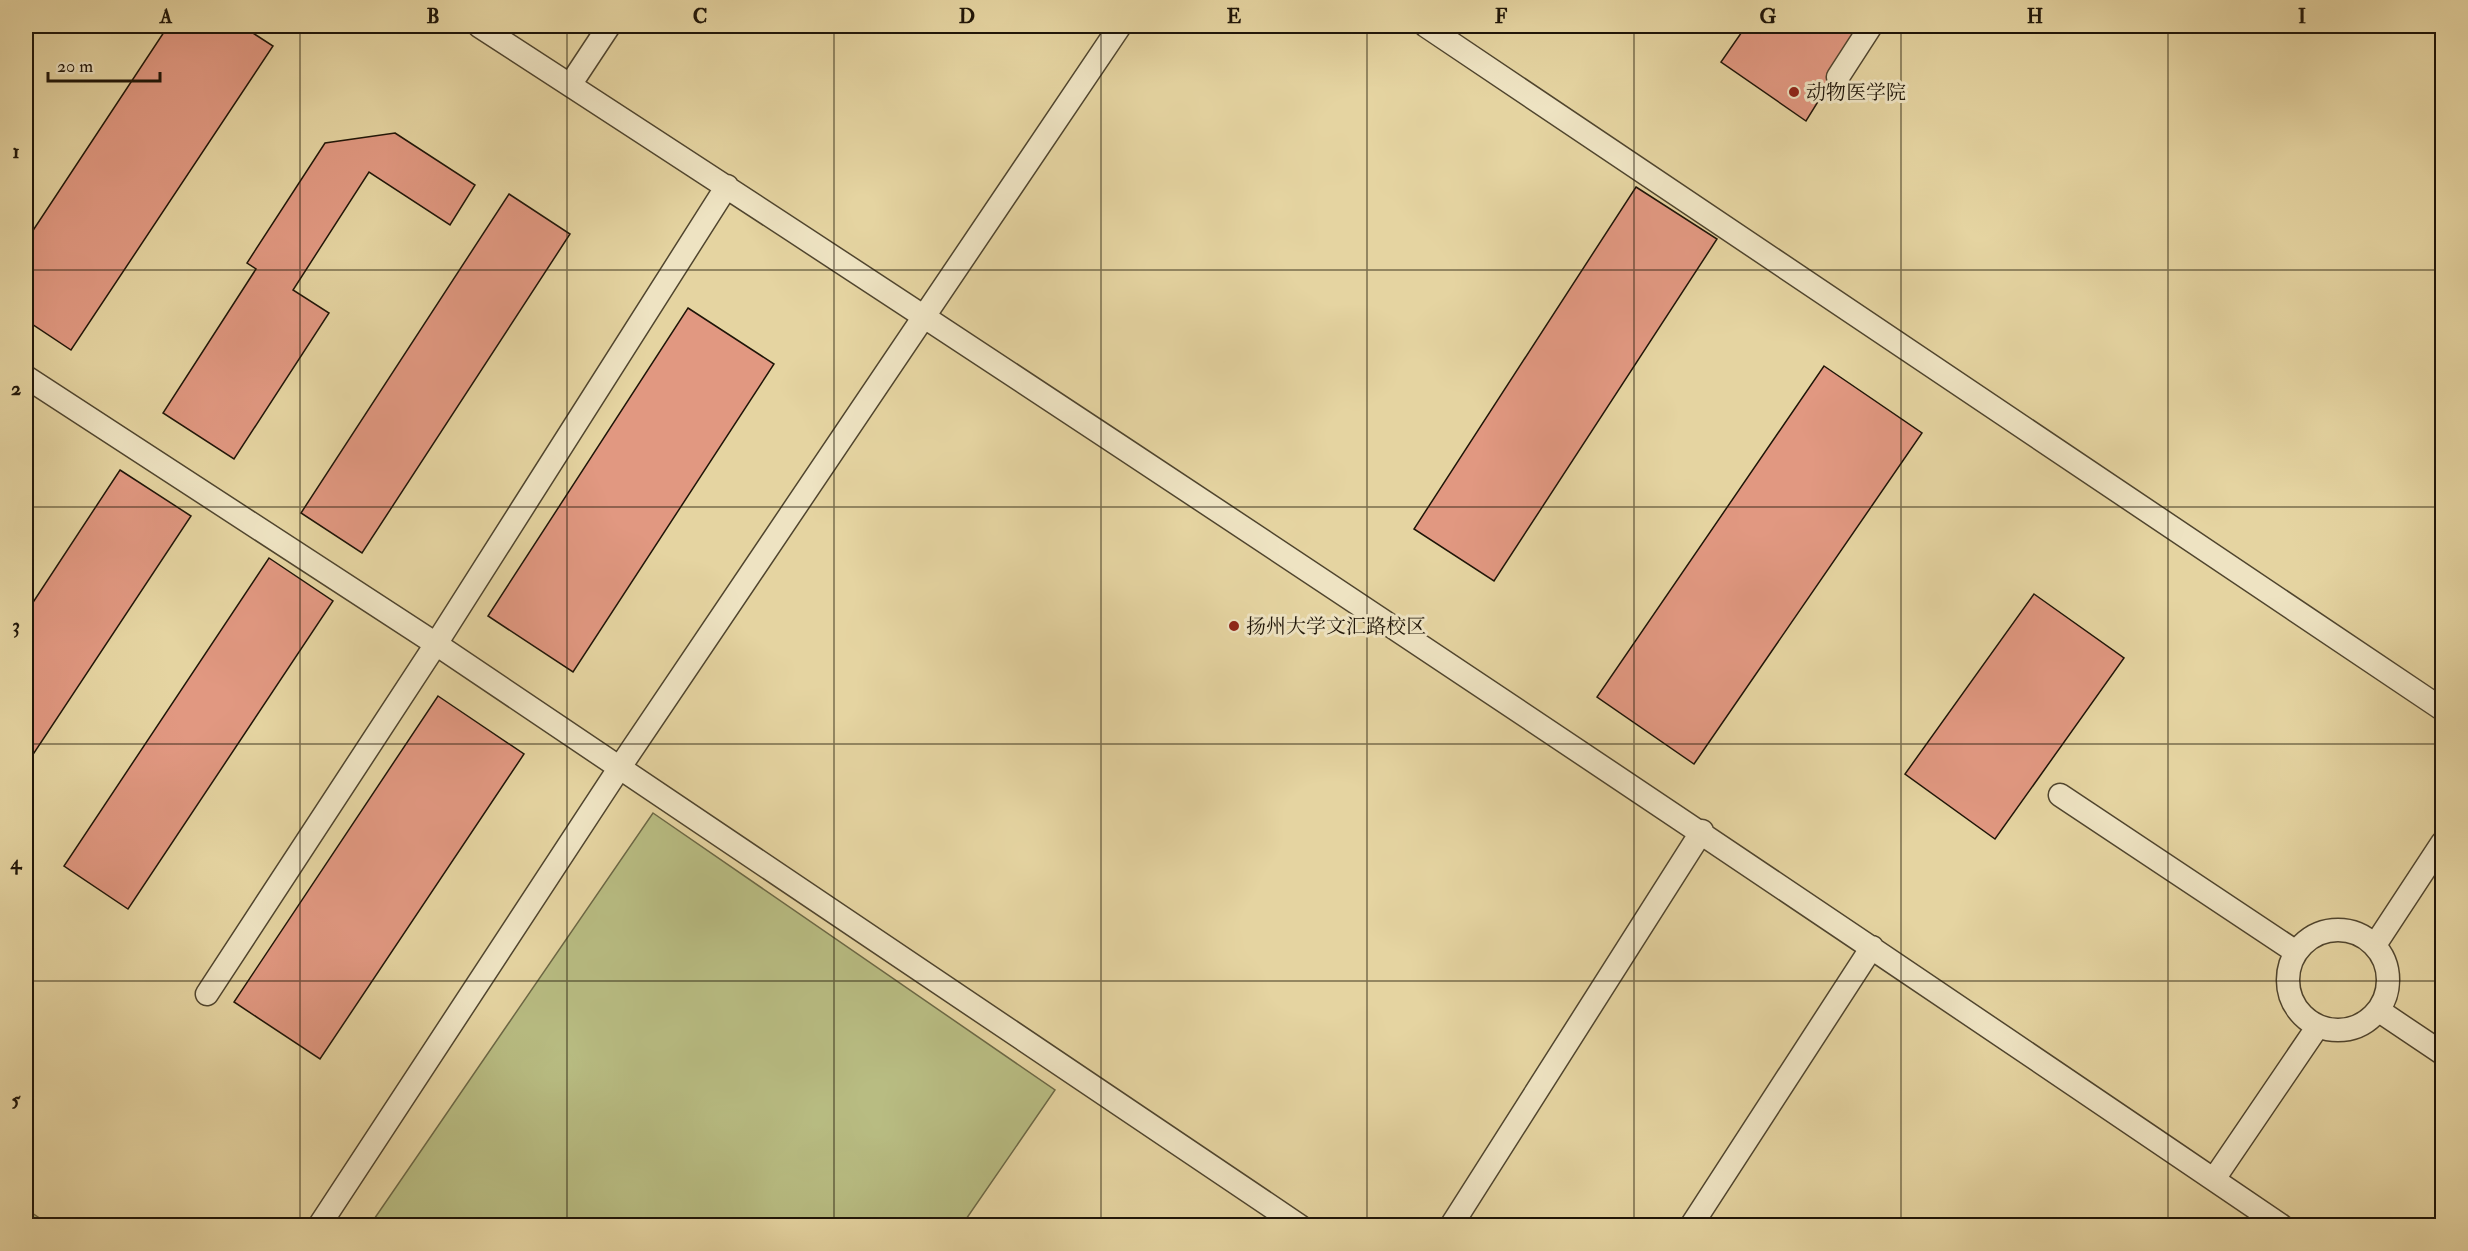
<svg xmlns="http://www.w3.org/2000/svg" width="2468" height="1251" viewBox="0 0 2468 1251" font-family="'IM FELL Double Pica','Noto Serif SC',serif">
  <style>
    .green { fill: #b8bc82; stroke: #6c6845; stroke-width: 1.5 }
    .building { fill: #e19881; stroke: #1f1508; stroke-width: 1.5 }
    .lines { fill: none; stroke-linecap: round; stroke-linejoin: round }
    .service-casing { stroke: #50452e; stroke-width: 25 }
    .service { stroke: #eee3c2; stroke-width: 22 }
    .grid { fill: none; stroke: #1f1508; stroke-width: 1.5; stroke-opacity: 0.55 }
    .poi-dot { fill: #8f2418; stroke: #eee3c2; stroke-width: 2 }
    .labels { text-anchor: middle; stroke-width: 6; stroke-linejoin: round; paint-order: stroke }
    .poi-label { font-size: 20px; fill: #1f1508; stroke: #eee3c2; text-anchor: start }
    .neatline { fill: none; stroke: #1f1508; stroke-width: 2 }
    .grid-label { font-size: 20px; text-anchor: middle; font-weight: bold; fill: #1f1508 }
  </style>
  <rect width="100%" height="100%" fill="#e5d4a1"/>
  <filter id="stains"><feTurbulence type="fractalNoise" baseFrequency=".00333" numOctaves="4"/><feColorMatrix values="0 0 0 0 .2 0 0 0 0 .09 0 0 0 0 .02 0 0 0 .5 -.17"/></filter>
  <radialGradient id="worn" r=".72"><stop offset=".6" stop-color="#630" stop-opacity="0"/><stop offset="1" stop-color="#630" stop-opacity=".3"/></radialGradient>
  <path class="green" d="M653 813 1055 1090 962 1225H370Z
    M26 1209 50 1225H26Z"/>
  <path class="building" d="M168 26H242L273 46 71 350 26 320V241Z
    M1746 26H1865L1806 121 1721 62Z
    M395 133 475 185 450 225 369 172 293 290 329 313 234 459 163 413 256 269 247 263 325 143Z
    M1636 187 1717 239 1494 581 1414 529Z
    M509 194 570 234 362 553 301 513Z
    M688 308 774 364 573 672 488 616Z
    M1824 366 1922 433 1694 764 1597 697Z
    M120 470 191 516 26 765V613Z
    M269 558 333 601 128 909 64 866Z
    M2034 594 2124 658 1995 839 1905 774Z
    M438 696 524 754 320 1059 234 1002Z"/>
  <g class="lines">
    <g class="service-casing">
      <path id="service" d="M479 26C1085 419 1685 820 2282 1226
        M1426 26 2442 709
        M1838 77 1871 26
        M570 85 609 26
        M26 377 436 644 1300 1226
        M2060 795 2296 952
        M2288 980a50 50 0 1 1 100 0a50 50 0 1 1-100 0Z
        M2375 945 2442 843
        M207 994 436 644 727 186
        M2378 1010 2442 1053
        M2214 1179 2318 1026
        M319 1226 620 767 1120 26
        M1451 1226 1702 831
        M1691 1226 1872 947"/>
    </g>
    <use href="#service" class="service"/>
  </g>
  <path class="grid" d="M300 26V1226M567 26V1226M834 26V1226M1101 26V1226M1367 26V1226M1634 26V1226M1901 26V1226M2168 26V1226M26 270H2442M26 507H2442M26 744H2442M26 981H2442"/>
  <g class="poi-dot">
    <circle cx="1794" cy="92" r="6"/>
    <circle cx="1234" cy="626" r="6"/>
  </g>
  <g class="labels">
    <g class="poi-label">
      <text x="1806" y="99">动物医学院</text>
      <text x="1246" y="633">扬州大学文汇路校区</text>
    </g>
  </g>
  <rect width="2468" height="1251" fill="none" stroke="#e5d4a1" stroke-width="66"/>
  <path d="M48 72v9h112v-9" fill="none" stroke="#1f1508" stroke-width="3"/>
  <text x="57" y="72" font-size="18" fill="#1f1508" stroke="#eee3c2" stroke-width="4.5" paint-order="stroke">20 m</text>
  <rect x="33" y="33" width="2402" height="1185" class="neatline"/>
  <g class="grid-label">
    <text x="166" y="23">A</text>
    <text x="433" y="23">B</text>
    <text x="700" y="23">C</text>
    <text x="967" y="23">D</text>
    <text x="1234" y="23">E</text>
    <text x="1501" y="23">F</text>
    <text x="1768" y="23">G</text>
    <text x="2035" y="23">H</text>
    <text x="2302" y="23">I</text>
    <text x="16" y="158">1</text>
    <text x="16" y="395">2</text>
    <text x="16" y="632">3</text>
    <text x="16" y="869">4</text>
    <text x="16" y="1106">5</text>
  </g>
  <rect width="100%" height="100%" filter="url(#stains)"/>
  <rect width="100%" height="100%" fill="url(#worn)"/>
</svg>
